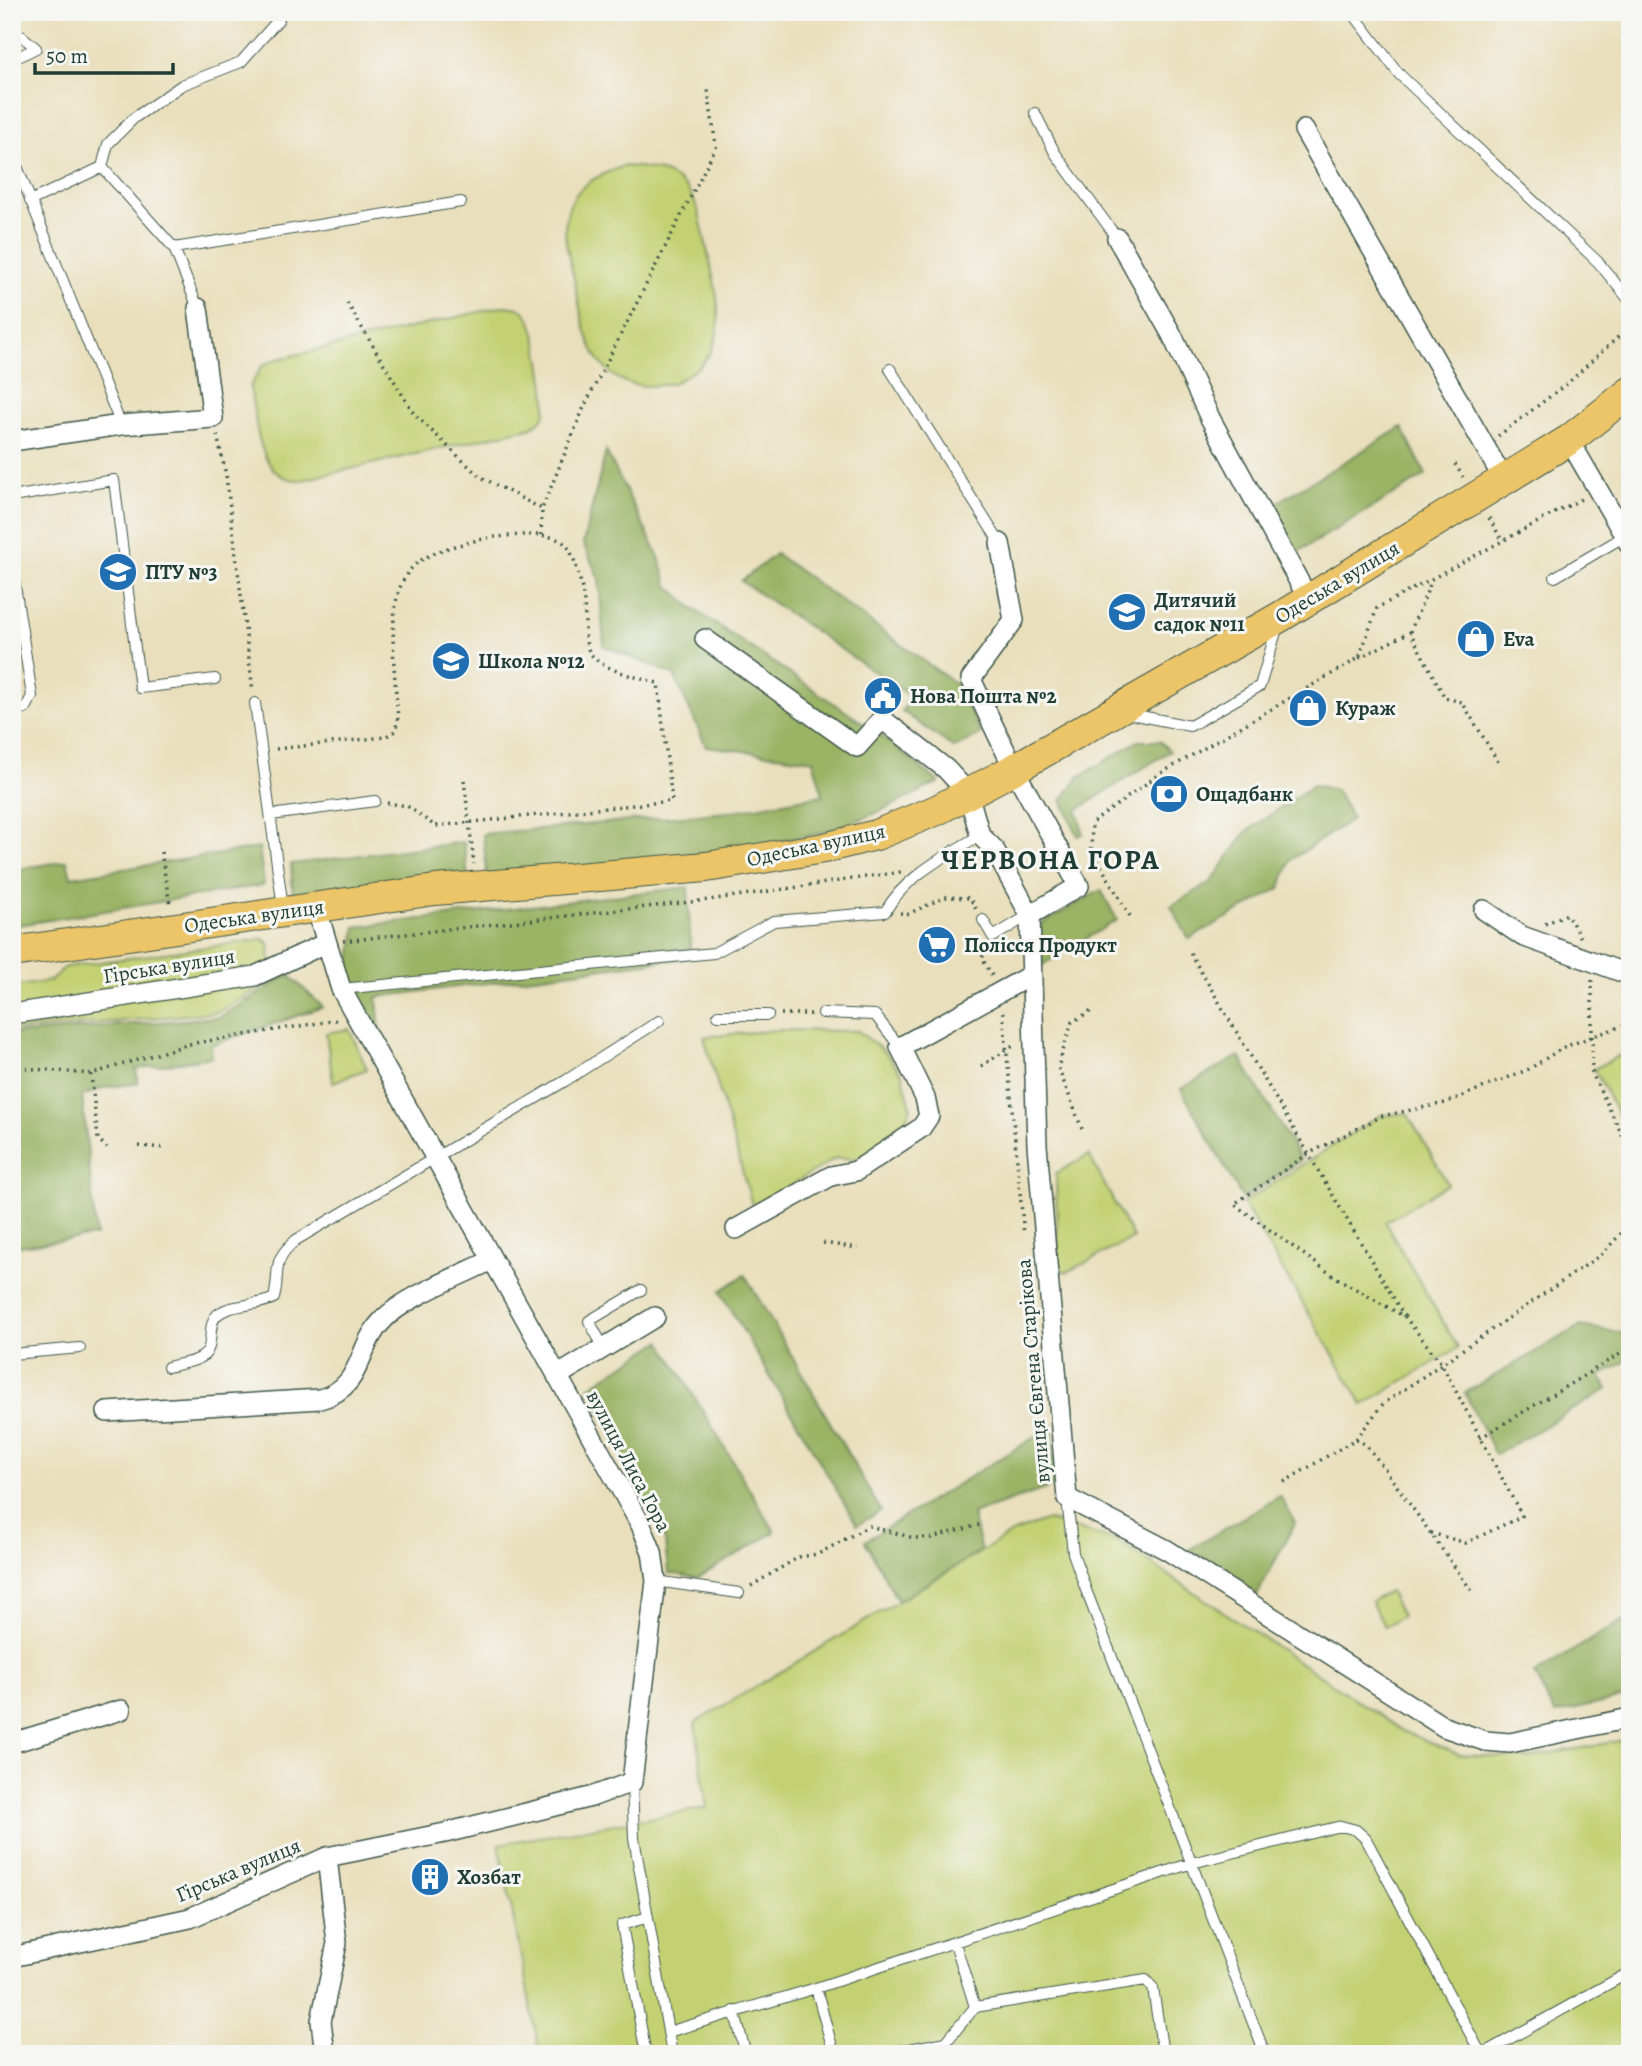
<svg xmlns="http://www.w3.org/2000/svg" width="1642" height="2066" font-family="Alegreya,serif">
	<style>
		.green { fill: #c3d173; stroke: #718754; stroke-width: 2 }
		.forest { fill: #9ab365; stroke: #5c784c; stroke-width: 2 }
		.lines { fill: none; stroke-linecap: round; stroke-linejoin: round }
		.service-casing { stroke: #3d5548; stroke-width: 12 }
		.minor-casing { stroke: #3d5548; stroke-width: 22 }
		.primary-casing { stroke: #3d5548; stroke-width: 32 }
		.path { stroke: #3d5548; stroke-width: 3.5; stroke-dasharray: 2 5; stroke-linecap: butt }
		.service { stroke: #fff; stroke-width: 10 }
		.minor { stroke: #fff; stroke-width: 19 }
		.primary { stroke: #ecc569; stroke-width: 30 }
		.labels { text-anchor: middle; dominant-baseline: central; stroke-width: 6; stroke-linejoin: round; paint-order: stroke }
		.poi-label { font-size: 21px; font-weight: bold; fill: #1f3d34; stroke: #f6f6f2; text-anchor: start }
		.street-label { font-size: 21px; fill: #1f3d34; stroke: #f6f6f2 }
		.district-label { font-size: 28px; font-weight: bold; letter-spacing: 2px; fill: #1f3d34; stroke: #f6f6f2 }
	</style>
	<rect width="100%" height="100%" fill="#f6f6f2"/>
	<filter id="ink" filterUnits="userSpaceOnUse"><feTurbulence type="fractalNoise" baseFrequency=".0143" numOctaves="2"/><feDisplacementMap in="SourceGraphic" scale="14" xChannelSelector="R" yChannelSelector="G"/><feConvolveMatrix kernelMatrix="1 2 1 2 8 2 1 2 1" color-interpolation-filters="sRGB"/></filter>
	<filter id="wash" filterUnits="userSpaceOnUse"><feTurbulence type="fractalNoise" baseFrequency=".00686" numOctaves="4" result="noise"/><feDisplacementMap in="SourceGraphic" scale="28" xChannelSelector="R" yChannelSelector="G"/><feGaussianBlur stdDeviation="1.57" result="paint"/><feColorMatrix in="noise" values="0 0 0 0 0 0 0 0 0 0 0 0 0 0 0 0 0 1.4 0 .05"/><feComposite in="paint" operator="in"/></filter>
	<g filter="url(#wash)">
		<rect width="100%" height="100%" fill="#e9dfbc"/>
		<!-- green -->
		<path class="green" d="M624 166C647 167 671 170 687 189 700 205 702 230 707 249 716 292 735 348 687 375 682 378 675 383 668 384 594 399 584 333 574 278 569 256 561 233 568 210 576 184 601 174 624 166Z
			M504 306C513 307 523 307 528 316 537 328 549 399 545 414 542 421 536 425 529 428L302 480C257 483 257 422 250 387L262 366 274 360Z
			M264 939 270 945 269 958 287 973 218 1012 12 1031V987L50 981 65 967Z
			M349 1029 367 1069 333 1082 326 1033Z
			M777 1030 858 1031 886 1053 902 1074 911 1107 903 1130 862 1159 836 1158 753 1208 704 1037Z
			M1630 1050V1137L1594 1069Z
			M1407 1113 1448 1184 1385 1222 1458 1348 1363 1405 1243 1203 1379 1116Z
			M1089 1155 1133 1238 1067 1272 1058 1269 1056 1173Z
			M1048 1520 1117 1541 1403 1731 1461 1755 1527 1758 1630 1739V2054H540L499 1844 707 1808 695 1723 1014 1532Z
			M1389 1591 1402 1616 1385 1627 1371 1602Z"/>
		<!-- forest -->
		<path class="forest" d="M1402 427 1426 475 1296 553 1270 507Z
			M606 451 659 557 668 586 695 610 875 731 939 782C898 803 856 825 811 835 704 859 595 866 487 876L483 834 728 812 823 795 813 760 706 746 674 675 604 646 599 579 583 543Z
			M776 554 957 685 981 734 954 748 902 711 911 697 741 581Z
			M1138 741H1160L1170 751 1077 810 1083 834 1078 836 1062 800 1079 777Z
			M1313 785 1336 790 1352 819 1291 860 1280 888 1189 939 1171 906 1211 882 1246 832Z
			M464 842 468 878 293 896 291 864Z
			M259 848 264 885 12 926V870L67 861 71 877Z
			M688 887 691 957 377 997 380 1033 347 983 356 927Z
			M1101 890 1117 920 1042 965 1037 926Z
			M289 975 323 1007 211 1045 212 1057 136 1069 138 1083 103 1088 82 1096 96 1236 12 1247V1034L220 1017Z
			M1239 1056 1301 1160 1243 1199 1181 1089Z
			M745 1275 881 1511 857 1525 720 1291Z
			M1580 1326 1630 1334V1359L1600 1376 1608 1389 1495 1455 1465 1393Z
			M661 1341 775 1532 698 1578 668 1573 665 1541 589 1387Z
			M1053 1426 1054 1486 972 1514 981 1551 898 1601 865 1541Z
			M1280 1496 1295 1523 1257 1595 1190 1549Z
			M1630 1616V1696L1555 1714 1534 1674Z"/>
	</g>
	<g filter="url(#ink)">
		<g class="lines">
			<!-- service casing -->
			<g class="service-casing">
				<path id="service" d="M276 12 279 19 241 62 182 85 134 118 108 144 102 167 174 248 461 202
					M1352 12 1399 74 1598 262 1630 301
					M12 28 36 48 12 60
					M1035 113 1055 153 1117 238
					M12 154 121 425
					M30 201 102 167
					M174 248 198 308
					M890 369 1000 543
					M12 497 114 480 140 688 215 679
					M12 566 32 696 26 708 12 711
					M1555 577 1625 536
					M255 703 283 908
					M1126 713 1190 726 1260 686 1278 625
					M271 815 375 801
					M983 920 993 937 1029 915
					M341 989 714 953 774 921 885 912C905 876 946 856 980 835
					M823 1013 875 1015 900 1047
					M718 1015H768
					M604 1348 589 1321 641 1290
					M12 1354 80 1348
					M168 1367C178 1364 191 1363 200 1358 217 1349 205 1327 217 1315 230 1303 258 1307 274 1298 281 1269 270 1262 296 1240L565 1081 659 1021
					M1067 1499 1073 1553 1086 1590 1265 2054
					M656 1581 739 1593
					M632 1782 634 1838 672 2054
					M955 1943 975 2007
					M816 1988 834 2054
					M734 2011 746 2054
					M668 2032 816 1988 1192 1863 1341 1826 1356 1830 1366 1839 1481 2054
					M646 2054 622 1925 648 1917
					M883 2054 946 2042 975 2007 1146 1980 1153 1988 1163 2054
					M1482 2054 1630 1972"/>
			</g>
			<!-- minor casing -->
			<g class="minor-casing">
				<path id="minor" d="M1304 130 1504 480
					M1117 238 1172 335 1210 418 1309 600
					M1569 440 1630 545
					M12 441 121 425 213 418 198 308
					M1000 543 1014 620 971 679 1014 769 1079 886 1030 915
					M705 639 857 747 882 719 946 769 968 793 980 835 994 849 1030 915 1037 1145 1067 1498 1167 1550 1444 1727 1485 1741 1510 1743 1630 1718
					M1484 910 1522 936 1630 975
					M12 1014 255 976 326 943
					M736 1229 831 1176 856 1171 921 1128 929 1116 925 1098 900 1047 1031 975
					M557 1376 655 1317
					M107 1412 320 1399C364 1387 356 1348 382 1321 404 1297 462 1275 492 1260
					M12 1743 121 1710
					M12 1957 190 1918 327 1857 445 1833 591 1797 632 1782 656 1581 652 1552 641 1525 341 989 316 907
					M325 2054 321 2021 337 1943 327 1857"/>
			</g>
			<!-- primary casing -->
			<g class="primary-casing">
				<path id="primary" d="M12 952 435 890 706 867 824 848 876 835 937 810 1014 769 1280 617 1569 440 1630 392"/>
			</g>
			<!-- path -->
			<path class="path" d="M347 303 414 414 479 476 542 509
				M217 435 226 475 253 691
				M1498 436 1569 382 1630 326
				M1455 464 1463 477
				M1489 518 1502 540
				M541 535 542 509 584 407 716 147 708 90
				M1410 632 1432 580
				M1359 658 1410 632 1445 698 1462 702 1500 765
				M276 749 385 737 395 731 398 720C396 682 385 610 405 577 416 558 439 550 459 545 471 542 483 538 495 537 516 536 545 530 564 543 570 548 574 559 576 566 602 645 551 657 658 683L672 801 435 826 407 806 387 803
				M464 780 474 864
				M161 852 170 905
				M900 913 908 914 945 897 970 898 976 909
				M1130 916 1091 849 1092 823 1158 775 1359 658 1377 608 1583 498
				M1545 924 1567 914 1581 938
				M343 941 709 900 901 872
				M986 949 982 958 992 976
				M1190 953 1404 1316
				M1592 980V1073L1630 1151
				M1003 1012 1024 1235
				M781 1014H812
				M981 1066 1015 1045
				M12 1067 91 1074 189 1044 337 1020
				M91 1074 98 1139 107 1148
				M1082 1129 1058 1067 1072 1022 1093 1010
				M139 1146 166 1148
				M823 1243 858 1248
				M1480 1438 1630 1348
				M1356 1439 1367 1446 1381 1464 1474 1594
				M1284 1482 1356 1439 1383 1404 1602 1254 1627 1227 1630 1215
				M1431 1533 1466 1543 1522 1516 1441 1363 1405 1317 1335 1277 1234 1204 1308 1154 1382 1116 1445 1103 1529 1069 1564 1047 1630 1023
				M751 1586 799 1557 818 1554 869 1526 914 1538H931L979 1525"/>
			<!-- service -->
			<use href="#service" class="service"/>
			<!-- minor -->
			<use href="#minor" class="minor"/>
			<!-- primary -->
			<use href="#primary" class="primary"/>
		</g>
	</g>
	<!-- icons -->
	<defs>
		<g id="university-disc" transform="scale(2.0125)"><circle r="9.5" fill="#1f6fb2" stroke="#f6f6f2"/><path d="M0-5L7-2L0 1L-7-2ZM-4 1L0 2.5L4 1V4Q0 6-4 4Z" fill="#fff"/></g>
		<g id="school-disc" transform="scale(2.0125)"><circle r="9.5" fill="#1f6fb2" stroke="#f6f6f2"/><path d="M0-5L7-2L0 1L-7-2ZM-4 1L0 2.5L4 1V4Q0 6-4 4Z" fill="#fff"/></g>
		<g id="shop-disc" transform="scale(2.0125)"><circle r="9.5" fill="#1f6fb2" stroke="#f6f6f2"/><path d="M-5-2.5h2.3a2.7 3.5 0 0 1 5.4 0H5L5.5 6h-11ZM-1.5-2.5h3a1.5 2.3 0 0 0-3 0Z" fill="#fff"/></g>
		<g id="civic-disc" transform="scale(2.0125)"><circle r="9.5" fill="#1f6fb2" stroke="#f6f6f2"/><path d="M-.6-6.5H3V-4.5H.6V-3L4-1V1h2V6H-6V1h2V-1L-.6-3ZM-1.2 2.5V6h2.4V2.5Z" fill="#fff"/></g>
		<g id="bank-disc" transform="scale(2.0125)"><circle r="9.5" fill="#1f6fb2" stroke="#f6f6f2"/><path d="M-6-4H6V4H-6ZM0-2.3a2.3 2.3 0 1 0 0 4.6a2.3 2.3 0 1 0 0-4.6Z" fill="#fff"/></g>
		<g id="supermarket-disc" transform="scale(2.0125)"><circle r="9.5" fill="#1f6fb2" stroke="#f6f6f2"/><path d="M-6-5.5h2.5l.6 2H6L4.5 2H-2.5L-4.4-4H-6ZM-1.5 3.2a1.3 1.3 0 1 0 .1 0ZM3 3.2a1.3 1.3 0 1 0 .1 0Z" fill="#fff"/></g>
		<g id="building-disc" transform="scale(2.0125)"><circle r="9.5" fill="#1f6fb2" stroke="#f6f6f2"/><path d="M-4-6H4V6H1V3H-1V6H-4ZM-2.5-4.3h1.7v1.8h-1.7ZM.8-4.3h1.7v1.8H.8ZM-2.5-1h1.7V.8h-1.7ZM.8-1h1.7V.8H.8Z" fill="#fff"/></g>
	</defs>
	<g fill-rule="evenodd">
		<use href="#university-disc" x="118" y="572"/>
		<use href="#school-disc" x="1127" y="612"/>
		<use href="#shop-disc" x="1476" y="639"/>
		<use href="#school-disc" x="451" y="661"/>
		<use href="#civic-disc" x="883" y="696"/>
		<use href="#shop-disc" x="1308" y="708"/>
		<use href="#bank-disc" x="1169" y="794"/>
		<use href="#supermarket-disc" x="937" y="945"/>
		<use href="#building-disc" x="430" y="1877"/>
	</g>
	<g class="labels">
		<!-- poi labels -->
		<g class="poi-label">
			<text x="145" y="572">ПТУ №3</text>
			<text x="1154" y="600">Дитячий<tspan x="1154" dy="24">садок №11</tspan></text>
			<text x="1503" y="639">Eva</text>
			<text x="478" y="661">Школа №12</text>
			<text x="910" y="696">Нова Пошта №2</text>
			<text x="1335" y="708">Кураж</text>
			<text x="1196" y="794">Ощадбанк</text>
			<text x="964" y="945">Полісся Продукт</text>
			<text x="457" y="1877">Хозбат</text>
		</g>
		<!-- street labels -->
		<g class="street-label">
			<text transform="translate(1337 582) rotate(-31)">Одеська вулиця</text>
			<text transform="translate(816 845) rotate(-12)">Одеська вулиця</text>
			<text transform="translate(254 916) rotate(-8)">Одеська вулиця</text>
			<text transform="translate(169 966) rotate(-9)">Гірська вулиця</text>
			<text transform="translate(1033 1371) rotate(-95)">вулиця Євгена Старікова</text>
			<text transform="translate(629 1461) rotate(62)">вулиця Лиса Гора</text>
			<text transform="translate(238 1870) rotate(-23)">Гірська вулиця</text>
		</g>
		<!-- district labels -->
		<g class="district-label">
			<text x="1051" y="860">ЧЕРВОНА ГОРА</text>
		</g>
	</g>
	<!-- margin -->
	<rect width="1642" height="2066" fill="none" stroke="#f6f6f2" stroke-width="42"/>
	<!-- scale -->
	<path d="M35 63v10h138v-10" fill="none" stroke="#1f3d34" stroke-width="3.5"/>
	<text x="46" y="63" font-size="21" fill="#1f3d34" stroke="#f6f6f2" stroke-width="5" paint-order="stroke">50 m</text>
</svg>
